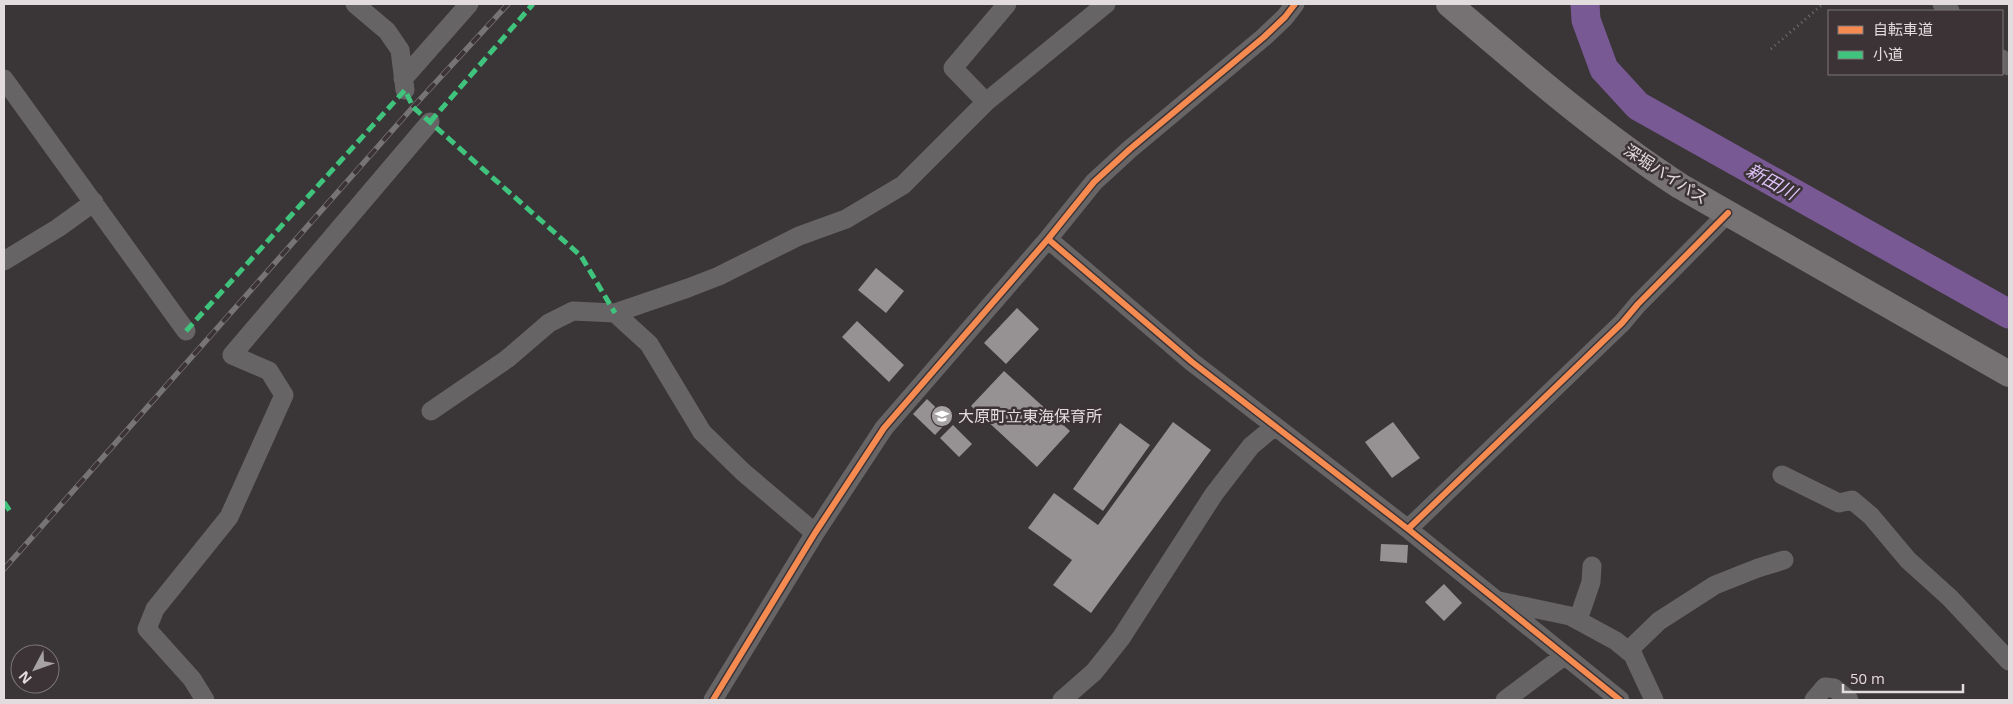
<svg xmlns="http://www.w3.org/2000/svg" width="2013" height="704" font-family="'Open Sans','Noto Sans JP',sans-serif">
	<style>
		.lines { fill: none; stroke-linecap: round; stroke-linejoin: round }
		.river { stroke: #795993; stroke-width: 29 }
		.building { fill: #969192 }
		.path { stroke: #727071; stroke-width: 3; stroke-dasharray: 1 4; stroke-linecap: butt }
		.minor { stroke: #666465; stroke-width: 19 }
		.highway { stroke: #767274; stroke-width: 26 }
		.rail-casing { stroke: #767474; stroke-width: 5.5 }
		.rail { stroke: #3c3336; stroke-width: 4; stroke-dasharray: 11; stroke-linecap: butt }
		.quiet { stroke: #40c37c; stroke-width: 5; stroke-dasharray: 10 5; stroke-linecap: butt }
		.cycleway-casing { stroke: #3c3336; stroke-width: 9 }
		.cycleway { stroke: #f68b52; stroke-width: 6 }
		.labels { text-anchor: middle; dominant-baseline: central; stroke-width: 5; stroke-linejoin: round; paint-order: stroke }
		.street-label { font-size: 16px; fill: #e2dcde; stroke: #3c3336 }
		.poi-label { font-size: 16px; fill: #e2dcde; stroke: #3c3336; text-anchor: start }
		.water-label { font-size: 18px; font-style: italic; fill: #dec2f8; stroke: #3c3336 }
	</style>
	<rect width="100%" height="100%" fill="#3a3537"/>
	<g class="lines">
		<!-- river -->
		<path class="river" d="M1585 4 1586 20 1604 69 1638 106 2009 314"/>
	</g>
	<!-- building -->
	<path class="building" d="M876 268 904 291 886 313 858 290Z
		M1017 308 1039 329 1006 364 984 343Z
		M857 321 904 365 889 382 842 337Z
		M1004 371 1070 431 1037 467 971 406Z
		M927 399 949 420 935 435 913 414Z
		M1173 422 1211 450 1091 613 1053 585 1072 560 1028 528 1054 493 1098 525Z
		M1393 422 1420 458 1392 478 1365 442Z
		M1120 423 1150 445 1103 511 1073 489Z
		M953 425 972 444 959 457 940 438Z
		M1381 544 1408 545 1407 563 1380 561Z
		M1444 584 1462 603 1444 621 1425 602Z"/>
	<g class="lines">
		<!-- path -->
		<path class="path" d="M1771 49 1823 4"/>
		<!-- minor -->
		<path class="minor" d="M355 4 387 31 400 50 405 90
			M1942 4 1950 11
			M2002 59 2009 66
			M4 79 186 331
			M403 79 469 4
			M986 102 953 68 1007 4
			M1048 239 1192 362 1408 529 1620 700
			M4 261 58 228 94 202
			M615 313 649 344 702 432 743 472 815 533
			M431 411 507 359 549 323 573 311 615 313 688 288 719 276 799 236 846 219 903 185 986 102 1106 4
			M1782 475 1839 503 1852 500 1871 516 1908 560 1950 598 2009 661
			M1408 529 1622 323 1638 304 1728 213
			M1499 601 1570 616 1616 641 1633 655 1654 700
			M1578 620 1591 582 1592 566
			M1628 651 1659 621 1715 585 1758 568 1784 560
			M205 700 192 679 147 629 155 609 229 517 284 395 269 371 232 355 430 122
			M713 700 815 533 884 428 1048 239 1094 182 1130 149 1264 37 1285 17 1295 4
			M1062 700 1094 672 1121 638 1214 494 1251 446 1275 426
			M1505 700 1564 656
			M1814 700 1825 687 1834 688 1849 700"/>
		<!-- highway -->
		<path class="highway" d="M1449 4C1524 68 1597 132 1680 186L2009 374"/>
		<!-- rail casing -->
		<g class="rail-casing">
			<path id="rail" d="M4 569 413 107 508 4"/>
		</g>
		<!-- rail -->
		<use href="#rail" class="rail"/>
		<!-- quiet -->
		<path class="quiet" d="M430 122 533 4
			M186 331 405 90 413 107 581 256 615 313
			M4 502 11 513"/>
		<!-- cycleway casing -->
		<g class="cycleway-casing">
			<path id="cycleway" d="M1048 239 1192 362 1408 529 1620 700
				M1408 529 1622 323 1638 304 1728 213
				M713 700 815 533 884 428 1048 239 1094 182 1130 149 1264 37 1285 17 1295 4"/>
		</g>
		<!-- cycleway -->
		<use href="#cycleway" class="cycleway"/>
	</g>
	<!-- icons -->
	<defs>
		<g id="school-disc" transform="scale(1.125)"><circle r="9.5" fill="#a7a2a4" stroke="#3c3336"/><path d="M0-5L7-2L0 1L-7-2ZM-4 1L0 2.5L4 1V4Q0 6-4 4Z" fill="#fff"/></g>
	</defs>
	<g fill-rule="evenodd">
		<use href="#school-disc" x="942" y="416"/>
	</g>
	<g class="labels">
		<!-- street labels -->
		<g class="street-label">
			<text transform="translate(1666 174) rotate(33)">深堀バイパス</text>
		</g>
		<!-- poi labels -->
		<g class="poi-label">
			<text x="958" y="416">大原町立東海保育所</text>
		</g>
		<!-- water labels -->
		<g class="water-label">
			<text transform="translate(1772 181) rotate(29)">新田川</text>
		</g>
	</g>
	<!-- border -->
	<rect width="2013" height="704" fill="none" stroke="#e2dcde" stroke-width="10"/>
	<!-- legend -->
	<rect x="1828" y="10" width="175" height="65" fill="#3c3336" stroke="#7e7779"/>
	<rect x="1838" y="26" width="25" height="8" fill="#f68b52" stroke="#7e7779"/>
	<text x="1873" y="35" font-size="15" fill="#e2dcde">自転車道</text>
	<rect x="1838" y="51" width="25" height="8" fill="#40c37c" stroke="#7e7779"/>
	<text x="1873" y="60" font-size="15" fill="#e2dcde">小道</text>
	<!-- north arrow -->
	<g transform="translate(35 669) rotate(229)"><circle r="24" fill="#3c3336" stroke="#7e7779"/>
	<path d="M0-4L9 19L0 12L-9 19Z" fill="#a7a2a4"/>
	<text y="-8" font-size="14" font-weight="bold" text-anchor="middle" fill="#e2dcde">N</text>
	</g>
	<!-- scale -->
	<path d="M1843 684v8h120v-8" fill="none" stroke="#e2dcde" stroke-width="2.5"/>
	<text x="1850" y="684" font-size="15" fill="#e2dcde" stroke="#3c3336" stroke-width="4" paint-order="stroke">50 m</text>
</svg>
